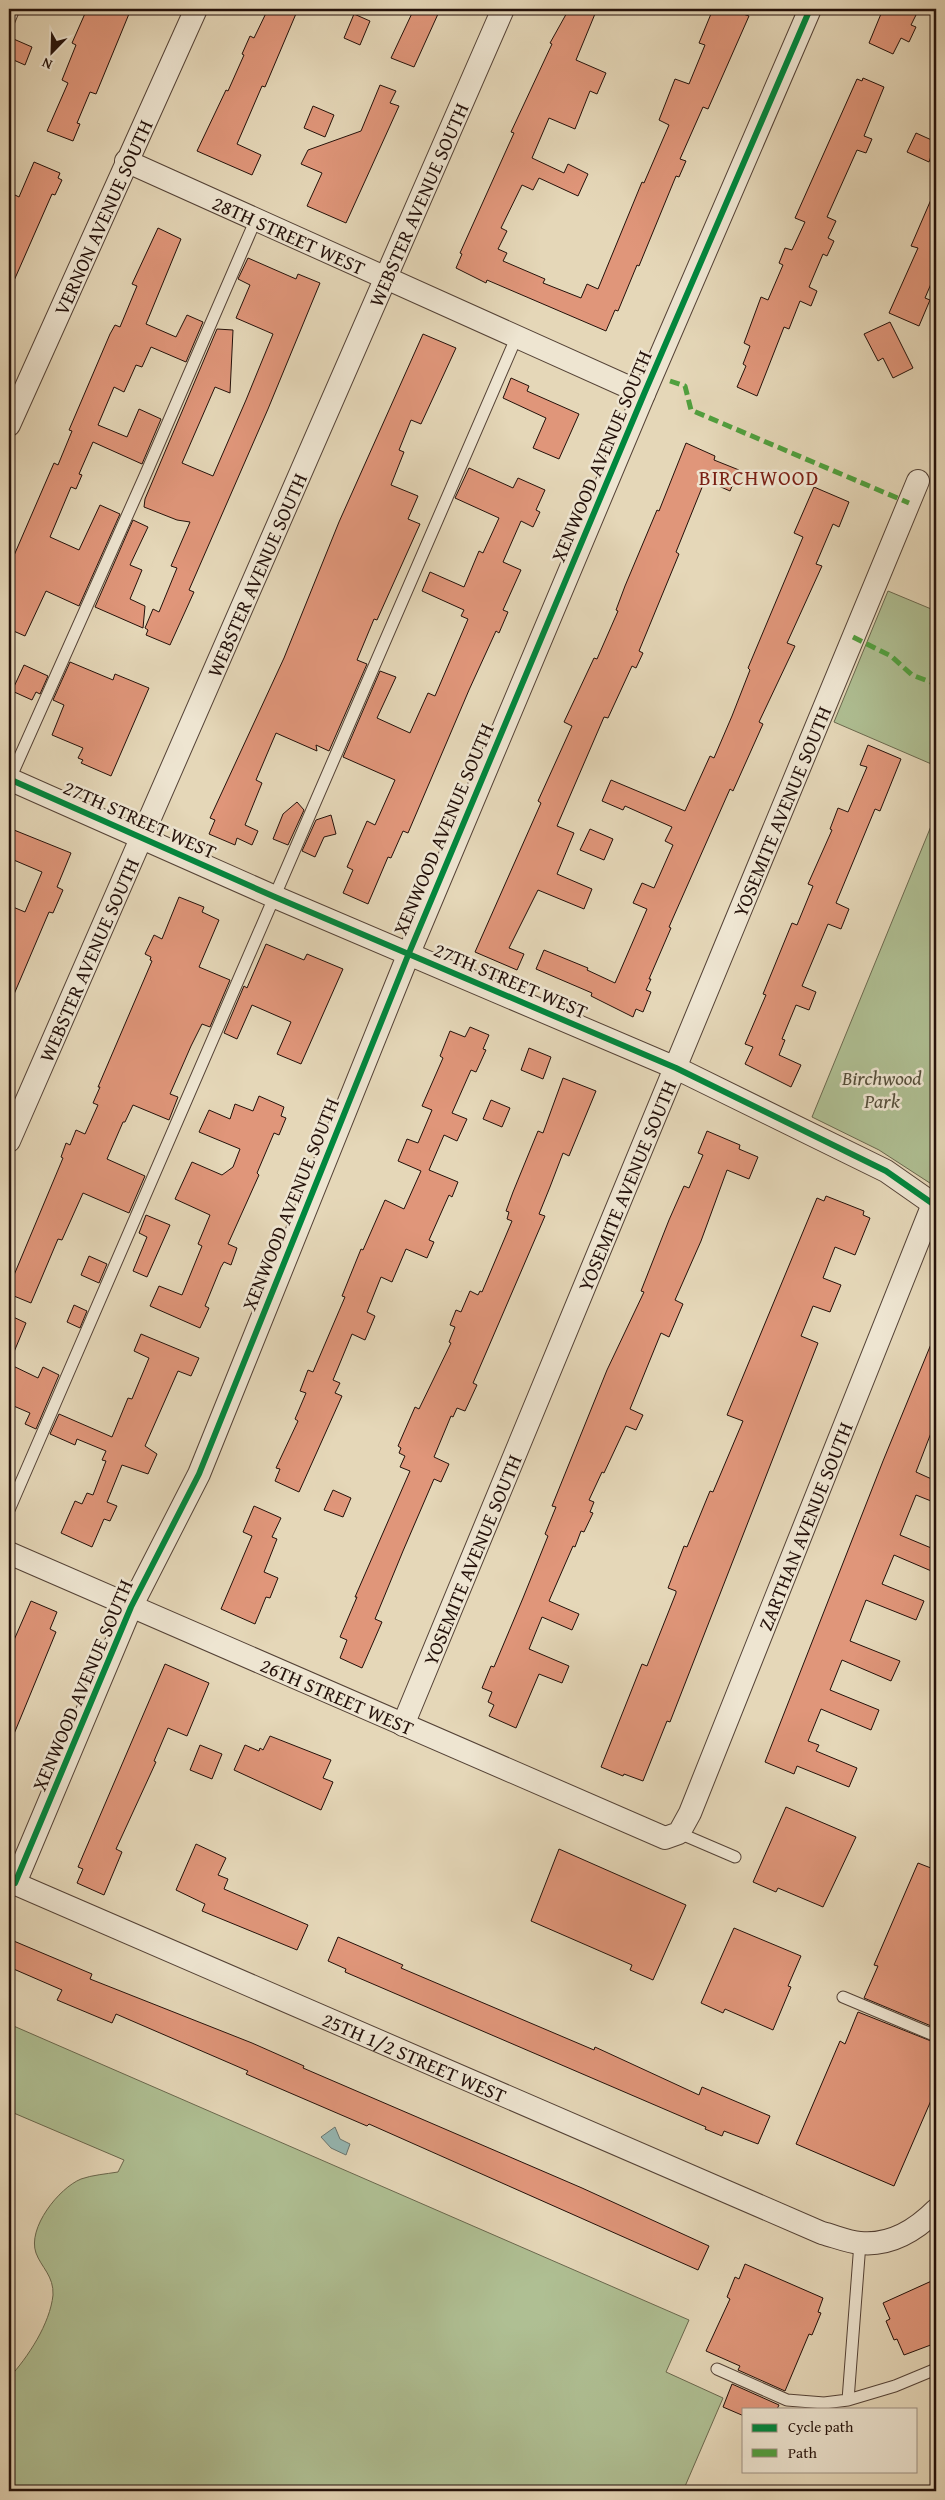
<svg xmlns="http://www.w3.org/2000/svg" width="945" height="2500" font-family="'Gentium Book Plus',serif">
	<style>
		.green { fill: #afbf93; stroke: #6a684e }
		.water { fill: #96b8b4; stroke: #687570 }
		.building { fill: #e0967a; stroke: #24110a }
		.lines { fill: none; stroke-linecap: round; stroke-linejoin: round }
		.service-casing { stroke: #544236; stroke-width: 13 }
		.minor-casing { stroke: #544236; stroke-width: 24 }
		.path { stroke: #24110a; stroke-width: 3; stroke-dasharray: 4 2.5; stroke-linecap: butt }
		.service { stroke: #eee5d1; stroke-width: 11 }
		.minor { stroke: #eee5d1; stroke-width: 22 }
		.quiet { stroke: #50a03e; stroke-width: 5; stroke-dasharray: 10 5; stroke-linecap: butt }
		.cycleway-casing { stroke: #eee5d1; stroke-width: 9 }
		.cycleway { stroke: #00873e; stroke-width: 6 }
		.labels { text-anchor: middle; dominant-baseline: central; stroke-width: 5; stroke-linejoin: round; paint-order: stroke }
		.street-label { font-size: 20px; fill: #24110a; stroke: #eee5d1 }
		.park-label { font-size: 20px; font-style: italic; fill: #554e3a; stroke: #eee5d1 }
		.neighbourhood-label { font-size: 21px; letter-spacing: 1px; fill: #7a1f14; stroke: #eee5d1 }
	</style>
	<rect width="100%" height="100%" fill="#e5d7b8"/>
	<filter id="stains"><feTurbulence type="fractalNoise" baseFrequency=".004" numOctaves="4"/><feColorMatrix values="0 0 0 0 .2 0 0 0 0 .09 0 0 0 0 .02 0 0 0 .5 -.17"/></filter>
	<radialGradient id="worn" r=".72"><stop offset=".6" stop-color="#630" stop-opacity="0"/><stop offset="1" stop-color="#630" stop-opacity=".3"/></radialGradient>
	<!-- green -->
	<path class="green" d="M888 591 936 611V766L834 722Z
		M936 814V1187L879 1150 812 1117Z
		M9 2024 689 2320 666 2372 723 2398 683 2491H9V2378C28 2357 50 2324 53 2295 54 2276 41 2267 36 2253 27 2228 59 2188 81 2179 92 2175 106 2174 118 2172L124 2160 9 2111Z"/>
	<!-- water -->
	<path class="water" d="M335 2127 340 2139 350 2144 346 2155 331 2148 321 2137Z"/>
	<!-- building -->
	<path class="building" d="M87 9H131L96 94 90 92 77 123 80 124 73 141 47 131 68 83 62 80 76 45 72 43Z
		M268 9H298L265 87 262 86 237 144 261 155 252 175 197 151 226 90 228 91 244 55 242 54 250 36 254 38Z
		M414 9H426L438 14 414 67 391 58Z
		M569 9H597L576 60 606 73 597 94 590 91 575 129 549 118 532 158 564 173 568 164 588 174 578 196 539 178 533 190 522 185 501 228 507 231 498 249 507 253 503 261 545 279 543 283 581 298 587 284 598 289 642 182 644 183 669 125 659 120 675 79 689 84 705 45 699 43 713 9H746L743 14 749 16 708 109 703 107 680 159 686 161 679 177 676 176 639 266 637 265 618 311 615 310 606 331 487 280 486 283 456 268 462 254 460 253 514 133 511 132 552 44 550 43Z
		M883 9H919L911 25 916 27 909 42 901 38 893 54 869 43Z
		M354 14 370 21 360 45 344 38Z
		M9 37 32 47 25 65 9 58Z
		M863 78 884 87 864 136 872 139 866 153 857 150 827 217 836 221 828 238 834 241 827 256 823 254 809 287 817 291 811 306 800 301 789 329 784 327 757 396 737 387 746 366 743 364 750 346 744 343 761 297 768 300 783 265 779 263 785 248 792 250 805 222 795 218 857 79 862 81Z
		M380 85 396 91 390 103 399 106 346 223 307 206 322 173 301 164 308 150 361 131Z
		M313 106 334 115 325 137 304 128Z
		M916 133 936 142 929 162 907 152Z
		M34 162 60 173 58 178 62 180 55 195 52 194 9 292V210L15 195 19 197Z
		M936 188V272L925 298 930 300 919 326 889 313 918 248 911 246Z
		M158 228 181 239 146 324 176 337 187 315 203 322 186 362 151 347 142 367 136 365 124 392 114 387 98 425 127 437 139 409 161 419 142 464 93 442 79 474 82 475 76 489 71 487 50 537 79 550 100 505 120 514 79 606 46 591 25 636 9 629V567L54 463 58 465 72 431 69 430 110 334 115 325 120 327 137 286 132 284Z
		M248 258 296 279 298 274 320 283 268 409 189 590 194 592 170 645 146 635 148 630 145 628 153 609 159 612 177 568 171 566 190 522 177 520 144 507 145 499 217 329 233 330 230 393 215 387 182 463 213 476 246 400 273 334 236 318 250 285 238 279Z
		M890 322 913 368 893 378 883 358 878 361 864 334Z
		M423 334 456 348 421 424 411 420 399 450 404 452 391 485 418 496 408 519 420 524 377 620 374 619 357 660 367 664 329 751 316 745 317 751 276 733 256 780 262 783 245 825 258 831 252 845 237 838 235 845 209 834 215 820 210 818 284 658 339 522Z
		M511 378 529 386 527 391 579 414 559 459 533 448 546 418 503 398Z
		M686 443 715 456 714 460 739 470 730 491 705 480 676 552 679 554 639 651 643 653 636 668 632 666 608 718 604 717 557 826 574 833 557 874 592 889 584 909 538 890 509 948 524 954 517 970 475 952 541 803 538 801 572 726 564 722 594 658 597 659 618 611 616 610 625 586 657 510 659 511Z
		M469 468 513 488 518 478 545 490 536 510 540 512 533 527 521 521 503 562 521 570 503 610 508 612 499 633 496 631 469 690 408 833 403 831 391 858 388 857 368 904 343 893 353 870 347 867 367 821 375 825 395 780 343 757 380 671 396 677 377 718 410 733 428 693 435 696 468 619 461 616 464 610 422 591 430 572 464 587 479 551 483 553 499 518 455 498Z
		M814 487 849 502 839 527 833 524 816 564 822 566 787 643 795 646 759 722 763 724 733 791 730 789 669 927 671 928 649 979H651L646 990 651 992 643 1012 636 1009 633 1017 591 996 592 993 536 969 544 950 588 968 587 970 615 983 647 909 633 903 642 883 654 888 673 845 665 841 672 827 625 806 623 810 602 801 611 780 685 811 710 756 714 758 732 716 750 670 748 668 803 537 794 533Z
		M133 520 148 527 130 565 142 570 130 599 145 606 143 628 95 607Z
		M70 662 113 680 115 674 149 688 111 776 81 763 83 760 78 758 83 748 52 735 64 705 53 700Z
		M24 665 48 676 40 694 36 692 32 700 12 691Z
		M868 745 901 759 880 811 875 809 836 903 849 909 841 929 828 924 802 986 816 992 809 1010 796 1005 782 1039 785 1040 779 1055 801 1065 791 1087 745 1064 753 1047 745 1044 766 995 763 994 792 923 797 925 813 886 808 884 832 830 830 829 838 808 848 812 867 767 860 765Z
		M297 802 304 810 288 845 273 839 283 814Z
		M331 815 336 834 324 837 315 857 302 851 316 820Z
		M9 828 71 853 57 887 63 890 53 913 49 912 9 1006V918L13 907 25 912 42 872 9 858Z
		M590 829 613 839 604 860 580 850Z
		M179 897 204 907 202 912 219 920 199 967 230 980 210 1027 202 1024 191 1046 170 1094 178 1097 169 1120 133 1105 125 1122H123L107 1159 145 1176 129 1213 83 1193 62 1240 58 1239 31 1303 9 1294V1287L63 1158 61 1157 66 1143 70 1145 76 1130 85 1134 98 1105 93 1103 100 1087H98L152 961 150 960 151 957 145 954 154 935 162 939Z
		M266 944 304 960 307 954 343 969 301 1064 277 1054 291 1022 252 1005 237 1039 224 1033 244 986 247 988Z
		M470 1027 489 1035 483 1049 486 1050 476 1072 471 1070 452 1113 467 1119 457 1141 444 1135 429 1170 458 1182 452 1197 449 1195 429 1240 434 1242 427 1258 406 1249 392 1282 381 1277 367 1312 375 1316 365 1340 352 1334 333 1380 340 1383 335 1393 342 1396 299 1492 275 1481 280 1469 276 1468 298 1421 295 1419 306 1393 300 1391 308 1370 313 1372 345 1297 342 1296 361 1249 363 1250 385 1200 404 1209 421 1171 398 1161 407 1139 418 1143 432 1110 422 1106 443 1058 440 1056 450 1031 465 1037Z
		M529 1048 551 1057 543 1079 521 1070Z
		M563 1078 596 1091 569 1156 563 1153 550 1187 539 1214 545 1216 473 1383 477 1385 465 1411 457 1408 453 1417 451 1416 434 1457 449 1464 441 1482 434 1479 403 1551 375 1619 382 1622 362 1668 340 1658 347 1640 340 1637 357 1597H355L410 1471 400 1467 405 1456 399 1453 401 1448 398 1446 415 1407 419 1409 451 1343 449 1342 455 1327 450 1325 456 1310 461 1312 470 1291 478 1295 480 1291 482 1292 512 1221 507 1219 509 1212 506 1211 513 1192 538 1131 543 1133Z
		M259 1096 284 1107 281 1116 286 1118 279 1135 274 1133 257 1173 259 1175 228 1244 237 1248 231 1265 224 1262 221 1267 205 1306 209 1308 200 1328 150 1306 159 1286 182 1295 202 1246 198 1244 210 1215 175 1199 192 1162 222 1175 233 1167 240 1149 199 1132 209 1110 230 1119 235 1104 253 1111Z
		M491 1100 510 1108 502 1127 483 1119Z
		M707 1131 740 1145 739 1149 758 1157 749 1179 727 1170 701 1241 675 1300 683 1304 669 1337 661 1333 630 1409 643 1415 636 1430 626 1426 604 1473 602 1472 589 1500 594 1502 590 1512 593 1513 584 1532 581 1531 575 1547 573 1546 549 1601 579 1614 572 1630 542 1617 529 1649 569 1666 562 1683 539 1674 516 1728 489 1716 494 1705 488 1702 492 1692 482 1688 491 1666 494 1667 523 1598 548 1536 545 1534 556 1507 552 1506 607 1370 644 1292 641 1291 669 1220 684 1186 689 1188 703 1155 698 1153Z
		M826 1196 864 1211 863 1215 870 1218 855 1255 835 1247 823 1278 841 1285 830 1312 813 1306 801 1336 818 1343 670 1722 667 1721 643 1781 624 1774 623 1776 601 1767 642 1664 647 1666 676 1593V1591L668 1588 684 1546 687 1547 710 1491 713 1492 743 1421 727 1415 817 1198 824 1201Z
		M146 1215 170 1225 147 1277 133 1271 147 1237 139 1233Z
		M89 1256 107 1264 99 1283 81 1275Z
		M74 1305 87 1311 80 1328 67 1322Z
		M9 1315 26 1323 9 1364Z
		M936 1332V1420L916 1472 936 1481V1503L916 1495 900 1535 936 1550V1573L894 1555 882 1584 924 1601 916 1620 866 1600 850 1641 900 1661 891 1681 842 1660 830 1690 879 1710 871 1730 821 1709 808 1741 819 1745 816 1751 857 1768 849 1787 797 1766 794 1774 765 1762 883 1461Z
		M141 1334 199 1358 191 1376 178 1371 145 1446 157 1454 148 1474 122 1465 107 1502 117 1506 110 1521 104 1519 92 1547 61 1533 75 1501 82 1504 87 1493 93 1495 106 1461 102 1460 106 1451 77 1439 75 1445 50 1434 59 1414 112 1437 128 1398 132 1399 149 1358 134 1351Z
		M9 1364 38 1378 43 1367 59 1375 36 1429 25 1424 30 1413 9 1404Z
		M333 1490 351 1498 343 1517 324 1510Z
		M254 1506 281 1518 272 1537 277 1539 264 1572 278 1578 270 1598 266 1597 255 1624 221 1609 252 1536 243 1532Z
		M31 1601 57 1612 50 1629 56 1632 9 1746V1637L14 1640Z
		M165 1664 209 1683 187 1736 168 1728 154 1761 156 1762 116 1849 122 1852 104 1895 77 1883 83 1869 78 1867Z
		M270 1736 331 1760 323 1778 333 1782 321 1810 234 1770 245 1745 259 1751 260 1748 263 1750Z
		M200 1745 222 1754 212 1779 190 1770Z
		M786 1807 856 1837 823 1907 778 1888 776 1892 753 1882Z
		M196 1844 226 1858 218 1875 228 1879 224 1889 308 1925 297 1950 202 1911 205 1904 176 1890Z
		M559 1849 686 1905 653 1980 630 1970 632 1965 531 1921Z
		M918 1863 936 1870V2028L864 1998 878 1966 874 1965Z
		M734 1928 801 1956 788 1986 791 1987 773 2030 725 2009 723 2013 701 2003Z
		M338 1937 403 1965 401 1968 594 2050 595 2047 699 2095 702 2087 770 2116 758 2144 724 2131 722 2136 705 2129 706 2127 345 1972 346 1969 328 1961Z
		M9 1939 92 1974 90 1979 252 2043 304 2066 303 2068 582 2188 709 2246 698 2270 369 2124 367 2126 246 2074 248 2071 116 2014 112 2023 57 2000 62 1990 9 1967Z
		M858 2012 936 2043V2089L894 2186 796 2144 840 2041 845 2044Z
		M745 2264 823 2298 818 2312 821 2313 812 2335 809 2334 785 2391 738 2370 740 2366 706 2351 730 2299 727 2297 735 2277 739 2279Z
		M936 2279V2343L904 2355 897 2339 894 2340 886 2321 890 2319 883 2303Z
		M732 2384 779 2405 777 2409H744V2416L723 2407Z"/>
	<g class="lines">
		<!-- service casing -->
		<g class="service-casing">
			<path id="service" d="M9 21 14 9
				M9 781 144 478 256 219
				M9 1510 517 336
				M679 1833 735 1857
				M843 1997 936 2036
				M860 2243 848 2400 895 2386 936 2369
				M717 2369 787 2400 824 2403 848 2400"/>
		</g>
		<!-- minor casing -->
		<g class="minor-casing">
			<g id="minor">
				<path id="s1" d="M126 161 644 394"/>
				<path id="s2" d="M9 425 196 9"/>
				<path d="M9 779 275 897 676 1068 886 1171 936 1206"/>
				<path id="s3" d="M9 1141 503 9"/>
				<path id="s4" d="M9 1553 665 1838 679 1833 690 1813 933 1204"/>
				<path id="s5" d="M403 1725 918 481"/>
				<path id="s6" d="M9 1881 822 2233C834 2236 848 2242 860 2243 890 2246 916 2230 936 2210"/>
				<path d="M15 1883 131 1607 199 1474 409 953 644 394 810 9"/>
			</g>
		</g>
		<!-- path -->
		<path class="path" d="M934 2491 936 2490"/>
		<!-- service -->
		<use href="#service" class="service"/>
		<!-- minor -->
		<use href="#minor" class="minor"/>
		<!-- quiet -->
		<path class="quiet" d="M670 381 685 386 691 410 909 503
			M853 637 891 656 912 675 936 684"/>
		<!-- cycleway casing -->
		<g class="cycleway-casing">
			<path id="cycleway" d="M9 779 275 897 676 1068 886 1171 936 1206
				M15 1883 131 1607 199 1474 409 953 644 394 810 9"/>
		</g>
		<!-- cycleway -->
		<use href="#cycleway" class="cycleway"/>
	</g>
	<g class="labels">
		<!-- street labels -->
		<g class="street-label">
			<text stroke="none"><textPath href="#s3" startOffset="1022">WEBSTER AVENUE SOUTH</textPath></text>
			<text stroke="none"><textPath href="#s2" startOffset="228">VERNON AVENUE SOUTH</textPath></text>
			<text stroke="none"><textPath href="#s1" startOffset="179">28TH STREET WEST</textPath></text>
			<text transform="translate(601 456) rotate(-67)">XENWOOD AVENUE SOUTH</text>
			<text stroke="none"><textPath href="#s3" startOffset="618">WEBSTER AVENUE SOUTH</textPath></text>
			<text stroke="none"><textPath href="#s5" startOffset="989">YOSEMITE AVENUE SOUTH</textPath></text>
			<text transform="translate(140 819) rotate(24)">27TH STREET WEST</text>
			<text transform="translate(443 829) rotate(-67)">XENWOOD AVENUE SOUTH</text>
			<text stroke="none"><textPath href="#s3" startOffset="198">WEBSTER AVENUE SOUTH</textPath></text>
			<text transform="translate(511 980) rotate(23)">27TH STREET WEST</text>
			<text stroke="none"><textPath href="#s5" startOffset="584">YOSEMITE AVENUE SOUTH</textPath></text>
			<text transform="translate(290 1204) rotate(-68)">XENWOOD AVENUE SOUTH</text>
			<text stroke="none"><textPath href="#s4" startOffset="1062">ZARTHAN AVENUE SOUTH</textPath></text>
			<text stroke="none"><textPath href="#s5" startOffset="179">YOSEMITE AVENUE SOUTH</textPath></text>
			<text transform="translate(82 1685) rotate(-67)">XENWOOD AVENUE SOUTH</text>
			<text stroke="none"><textPath href="#s4" startOffset="358">26TH STREET WEST</textPath></text>
			<text stroke="none"><textPath href="#s6" startOffset="442">25TH 1/2 STREET WEST</textPath></text>
		</g>
		<!-- park labels -->
		<g class="park-label">
			<text x="882" y="1077">Birchwood<tspan x="882" dy="23">Park</tspan></text>
		</g>
		<!-- neighbourhood labels -->
		<g class="neighbourhood-label">
			<text x="759" y="477">BIRCHWOOD</text>
		</g>
	</g>
	<!-- margin -->
	<rect width="945" height="2500" fill="none" stroke="#e5d7b8" stroke-width="30"/>
	<rect x="10" y="10" width="925" height="2480" fill="none" stroke="#24110a" stroke-width="2.5"/>
	<rect x="15" y="15" width="915" height="2470" fill="none" stroke="#24110a"/>
	<!-- legend -->
	<rect x="742" y="2408" width="175" height="65" fill="#eee5d1" stroke="#9d9081"/>
	<rect x="752" y="2424" width="25" height="8" fill="#00873e" stroke="#9d9081"/>
	<text x="788" y="2432" font-size="15" fill="#24110a">Cycle path</text>
	<rect x="752" y="2449" width="25" height="8" fill="#50a03e" stroke="#9d9081"/>
	<text x="788" y="2458" font-size="15" fill="#24110a">Path</text>
	<!-- north arrow -->
	<g transform="translate(52 52) rotate(203)" stroke="#eee5d1" stroke-width="4" paint-order="stroke">
	<path d="M0-4L9 19L0 12L-9 19Z" fill="#24110a"/>
	<text y="-8" font-size="14" font-weight="bold" text-anchor="middle" fill="#24110a">N</text>
	</g>
	<rect width="100%" height="100%" filter="url(#stains)"/>
	<rect width="100%" height="100%" fill="url(#worn)"/>
</svg>
